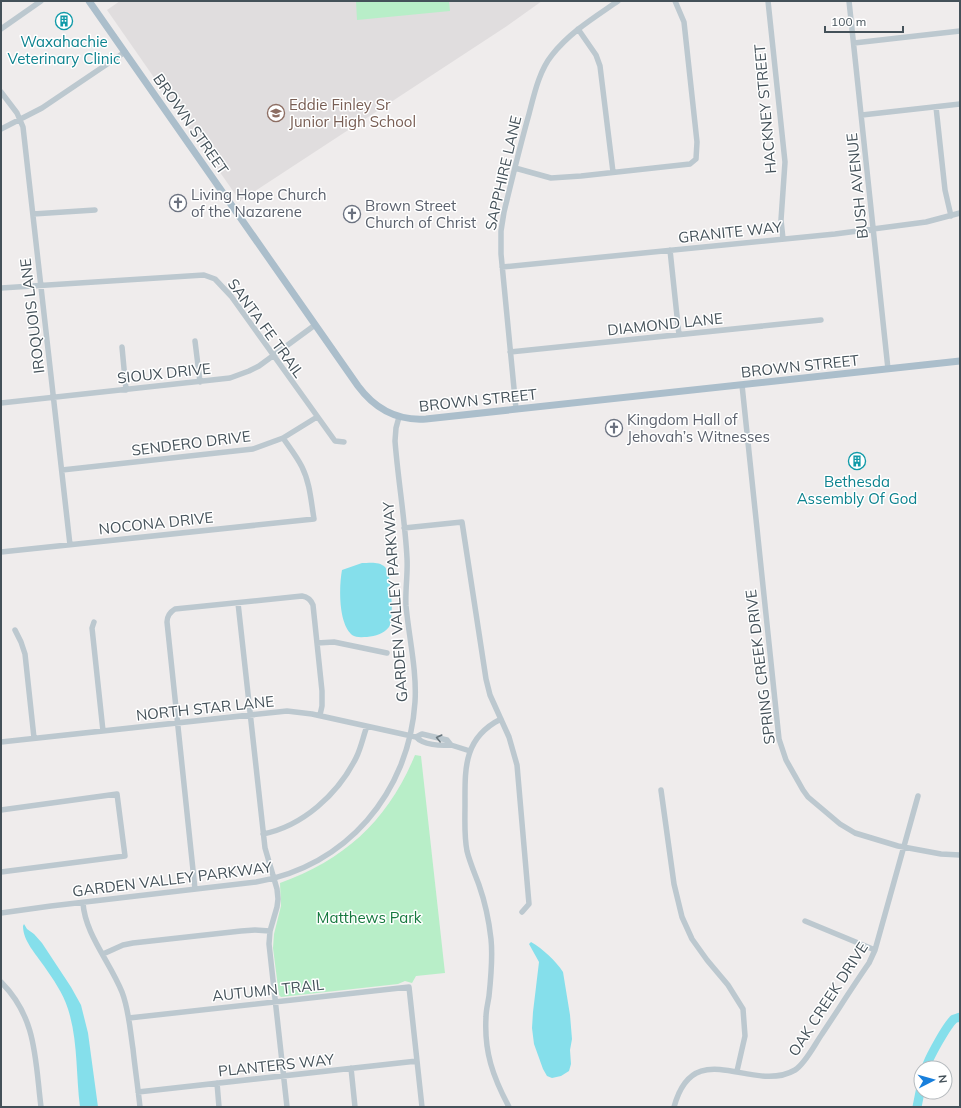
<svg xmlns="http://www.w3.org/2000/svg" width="961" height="1108" font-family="Mulish,sans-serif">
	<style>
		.education { fill: #e0ddde }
		.green { fill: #b8eec8 }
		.water { fill: #85dfeb }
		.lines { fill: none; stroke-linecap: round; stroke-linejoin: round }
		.river { stroke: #85dfeb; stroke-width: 9 }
		.minor { stroke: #bcc8cf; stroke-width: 5.5 }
		.major { stroke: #abbecb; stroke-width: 7 }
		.oneway { stroke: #68757c }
		.labels { text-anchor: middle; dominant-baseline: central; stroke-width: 3; stroke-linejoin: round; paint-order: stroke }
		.culture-label { font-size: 15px; fill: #0d838f; stroke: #fff }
		.education-label { font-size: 15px; fill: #785e54; stroke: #fff; text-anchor: start }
		.street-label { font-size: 15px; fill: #445159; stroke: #fff }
		.worship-label { font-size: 15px; fill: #5b616d; stroke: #fff; text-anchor: start }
		.park-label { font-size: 15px; fill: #16793f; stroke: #fff }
	</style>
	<rect width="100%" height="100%" fill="#efecec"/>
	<!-- education -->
	<path class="education" d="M120 1H542L507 26 240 201 107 10Z"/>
	<!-- green -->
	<path class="green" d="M356 1H449L450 11 357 20Z
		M415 755 421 756 445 973 416 976 412 983 405 981 398 984 281 997 279 995 273 948 274 934 281 906 280 883C346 859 388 820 415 755Z"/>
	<!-- water -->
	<path class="water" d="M362 563C369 563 379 561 385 567 392 574 394 619 389 627 383 634 376 636 367 637 363 637 356 638 352 635 338 623 339 586 342 570Z
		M24 924 27 929 34 934 42 943 71 987 81 1005 88 1033 98 1107H80C76 1075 78 1040 68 1009 63 993 53 979 44 966 36 954 23 941 23 926Z
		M531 942C543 949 556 961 563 972L570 1015 572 1039 570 1050 571 1064 569 1071 561 1076 552 1078 547 1076 543 1069 534 1044 532 1028 533 1012 539 962 529 944Z"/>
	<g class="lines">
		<!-- river -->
		<path class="river" d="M926 1068C928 1059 947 1025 954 1019 956 1018 958 1018 960 1017
			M917 1107 921 1087"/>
		<!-- minor -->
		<path class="minor" d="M768 1 785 162 781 220 783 239
			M849 1 888 369
			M1 29 41 1
			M578 29 596 55 600 66 613 172
			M854 43 960 31
			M1 92 17 113 23 127 70 545
			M936 107 945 190 951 216
			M862 115 960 104
			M1 129 42 108 125 52
			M515 168 551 178 581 176 690 164 696 159 697 142 684 22 675 1
			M33 214 95 210
			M670 250 679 335
			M502 267 835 234 926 222 960 213
			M1 288 204 275 215 279 231 296 335 441 344 442
			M195 341 200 382
			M122 347 126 390
			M510 352 821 320
			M742 385 779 739 786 760 803 790 808 797 840 824 855 833 898 846 941 854 960 855
			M1 403 230 378 249 371 259 366 315 325
			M516 409 501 254V231L504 212C512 179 520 146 529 114 534 95 539 71 552 55 570 32 595 17 618 1
			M62 470 253 449 283 438 317 417
			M404 528 462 522 486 679 490 695 509 737 517 765 529 904 522 912
			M1 552 314 519C311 501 310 483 302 467 297 457 290 448 283 438
			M238 603 265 848 277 889 278 899 277 907 270 931 269 944 287 1107
			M94 622 92 628 103 731
			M15 630 21 642 25 654 34 738
			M317 643 334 642 387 653
			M501 719C463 738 465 769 465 805 465 820 464 836 467 851 470 863 475 874 479 885 485 902 489 921 491 939 493 958 491 977 489 996 488 1003 486 1010 486 1017 484 1052 493 1077 509 1107
			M1 742 287 711 312 714 416 737C423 745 441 746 451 745L447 740 422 734 416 737
			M451 745 470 751
			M661 790 674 884 682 917 692 939 707 960 728 985 743 1009 745 1036 737 1071
			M1 810 117 794 125 856 1 872
			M263 834C303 826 338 794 356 758 361 748 363 737 367 726
			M195 889 167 622C167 616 170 612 175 609L302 596C308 597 311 600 313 605L322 691V706L320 715
			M83 903C85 934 110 962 122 992 129 1010 130 1030 133 1049 135 1068 138 1088 140 1107
			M1 913 51 906 256 882C346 867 409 793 415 702 417 671 409 638 406 606 405 590 408 574 407 558 405 519 398 480 395 441L396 428 399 417
			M805 921 875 950
			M103 954 123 945 133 943 241 931 255 930 270 931
			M1 982C37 1018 35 1059 41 1107
			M129 1018 409 987 422 1107
			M351 1068 355 1107
			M217 1083 219 1107
			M138 1092 417 1061
			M674 1107C694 1033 752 1095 795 1070 805 1064 815 1044 822 1034 838 1010 853 986 869 963L875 950 918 796"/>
		<!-- major -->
		<path class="major" d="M89 1 358 386C375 409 397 421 426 419L960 361"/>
	</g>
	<!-- one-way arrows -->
	<defs><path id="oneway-chevron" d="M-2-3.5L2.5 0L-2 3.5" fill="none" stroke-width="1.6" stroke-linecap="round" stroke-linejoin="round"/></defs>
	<use class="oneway" href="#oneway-chevron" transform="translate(439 738) rotate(-166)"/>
	<!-- icons -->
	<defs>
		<g id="building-ring" transform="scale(0.9)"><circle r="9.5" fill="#fff" stroke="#0f9aa8" stroke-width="1.5"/><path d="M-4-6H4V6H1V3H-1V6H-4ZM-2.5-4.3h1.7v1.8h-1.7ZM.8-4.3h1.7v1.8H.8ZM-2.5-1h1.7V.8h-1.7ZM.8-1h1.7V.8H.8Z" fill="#0f9aa8"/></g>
		<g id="school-ring" transform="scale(0.9)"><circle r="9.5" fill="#fff" stroke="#8d6e63" stroke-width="1.5"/><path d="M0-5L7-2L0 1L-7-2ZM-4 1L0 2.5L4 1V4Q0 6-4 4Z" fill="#8d6e63"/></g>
		<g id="church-ring" transform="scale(0.9)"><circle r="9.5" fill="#fff" stroke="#6b7280" stroke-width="1.5"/><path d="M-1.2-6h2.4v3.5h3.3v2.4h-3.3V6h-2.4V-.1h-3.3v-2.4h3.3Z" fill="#6b7280"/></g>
	</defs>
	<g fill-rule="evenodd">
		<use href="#building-ring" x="64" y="21"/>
		<use href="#school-ring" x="276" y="113"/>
		<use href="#church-ring" x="178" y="203"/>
		<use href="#church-ring" x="352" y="214"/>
		<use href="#church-ring" x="614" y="428"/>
		<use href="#building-ring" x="857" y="461"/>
	</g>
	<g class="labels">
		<!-- culture labels -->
		<g class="culture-label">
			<text x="64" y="41">Waxahachie<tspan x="64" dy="17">Veterinary Clinic</tspan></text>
			<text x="857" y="481">Bethesda<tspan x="857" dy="17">Assembly Of God</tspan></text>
		</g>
		<!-- education labels -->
		<g class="education-label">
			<text x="289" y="104">Eddie Finley Sr<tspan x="289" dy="17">Junior High School</tspan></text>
		</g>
		<!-- street labels -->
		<g class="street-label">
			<text transform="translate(765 109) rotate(-95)">HACKNEY STREET</text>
			<text transform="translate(191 124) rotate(55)">BROWN STREET</text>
			<text transform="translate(503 173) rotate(-77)">SAPPHIRE LANE</text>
			<text transform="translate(857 186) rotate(-96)">BUSH AVENUE</text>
			<text transform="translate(730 232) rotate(-6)">GRANITE WAY</text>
			<text transform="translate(32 316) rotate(-97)">IROQUOIS LANE</text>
			<text transform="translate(665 324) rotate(-6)">DIAMOND LANE</text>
			<text transform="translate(266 328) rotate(54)">SANTA FE TRAIL</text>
			<text transform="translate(800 366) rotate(-6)">BROWN STREET</text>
			<text transform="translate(164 373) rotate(-6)">SIOUX DRIVE</text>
			<text transform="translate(478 400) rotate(-6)">BROWN STREET</text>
			<text transform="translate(191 443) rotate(-7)">SENDERO DRIVE</text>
			<text transform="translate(156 523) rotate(-6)">NOCONA DRIVE</text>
			<text transform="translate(395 602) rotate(-94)">GARDEN VALLEY PARKWAY</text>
			<text transform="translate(760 667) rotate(-97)">SPRING CREEK DRIVE</text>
			<text transform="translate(205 708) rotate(-6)">NORTH STAR LANE</text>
			<text transform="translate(172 879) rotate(-7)">GARDEN VALLEY PARKWAY</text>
			<text transform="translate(268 990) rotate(-6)">AUTUMN TRAIL</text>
			<text transform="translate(828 999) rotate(-57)">OAK CREEK DRIVE</text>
			<text transform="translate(276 1065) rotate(-6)">PLANTERS WAY</text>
		</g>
		<!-- worship labels -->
		<g class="worship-label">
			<text x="191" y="194">Living Hope Church<tspan x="191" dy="17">of the Nazarene</tspan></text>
			<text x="365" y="205">Brown Street<tspan x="365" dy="17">Church of Christ</tspan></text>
			<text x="627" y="419">Kingdom Hall of<tspan x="627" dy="17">Jehovah’s Witnesses</tspan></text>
		</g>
		<!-- park labels -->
		<g class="park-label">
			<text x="369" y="917">Matthews Park</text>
		</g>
	</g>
	<!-- border -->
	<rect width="961" height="1108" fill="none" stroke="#445159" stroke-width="4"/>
	<!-- north arrow -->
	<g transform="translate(933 1080) rotate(84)"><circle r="19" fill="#ffffff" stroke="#b4b9bd"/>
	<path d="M0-3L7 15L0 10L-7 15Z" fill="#187fdc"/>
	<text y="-6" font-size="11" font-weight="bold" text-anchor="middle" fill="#445159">N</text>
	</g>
	<!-- scale -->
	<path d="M825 26v6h78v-6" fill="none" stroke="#445159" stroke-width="2"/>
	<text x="831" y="26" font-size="12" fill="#445159" stroke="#ffffff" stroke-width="3" paint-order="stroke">100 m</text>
</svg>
